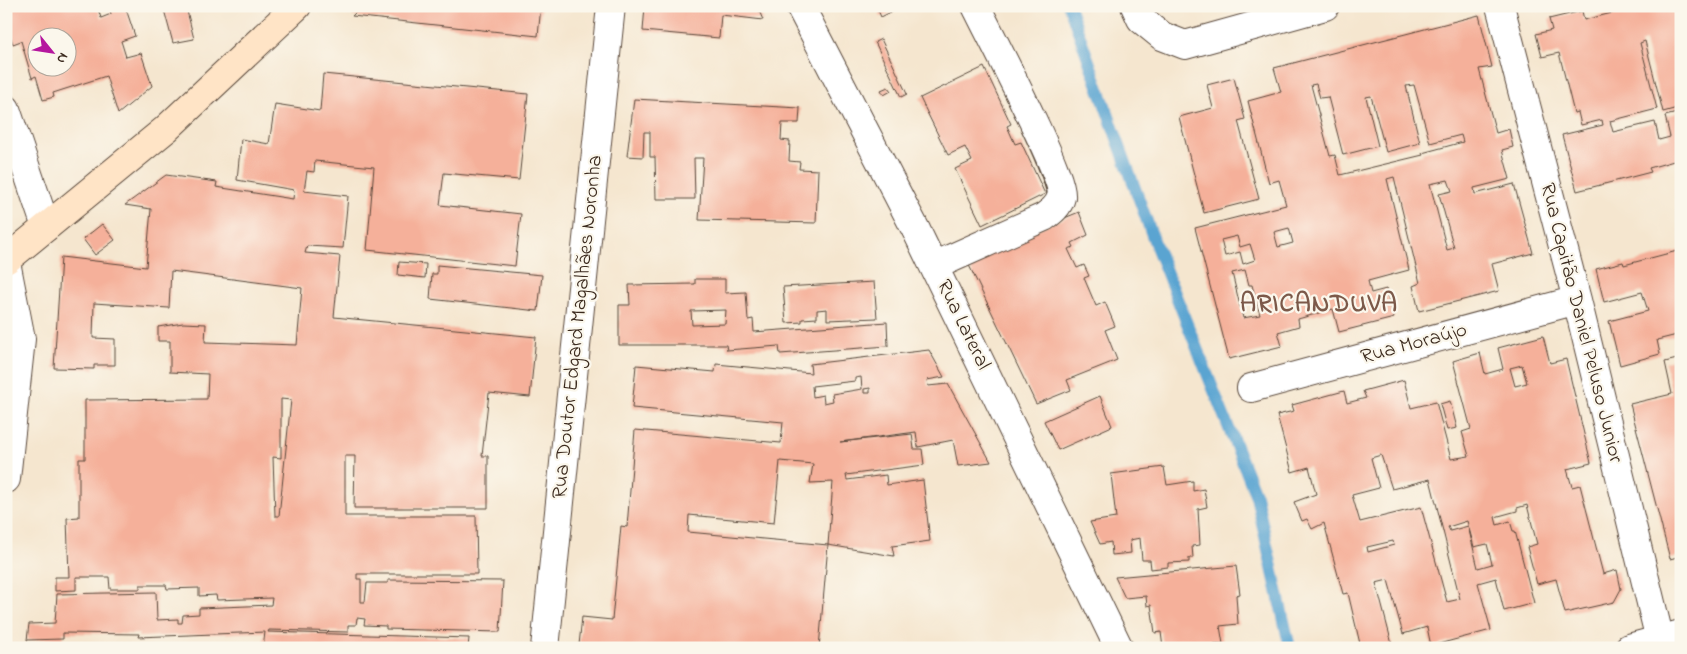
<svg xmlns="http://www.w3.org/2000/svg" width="1687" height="654" font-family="'Indie Flower',sans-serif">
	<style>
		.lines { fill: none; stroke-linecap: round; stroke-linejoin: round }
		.stream { stroke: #5aa4d1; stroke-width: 12 }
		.building { fill: #f5b09a; fill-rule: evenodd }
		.minor-casing { stroke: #574639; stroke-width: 30 }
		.secondary-casing { stroke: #574639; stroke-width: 30 }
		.minor { stroke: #fff; stroke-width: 28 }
		.secondary { stroke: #ffe4c6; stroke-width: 28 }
		.labels { text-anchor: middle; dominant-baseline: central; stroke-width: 4.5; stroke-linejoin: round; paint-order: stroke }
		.street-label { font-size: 21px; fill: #3b2a1e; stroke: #fbf7ec }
		.district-label { font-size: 26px; font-weight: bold; letter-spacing: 1px; fill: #7c5949; stroke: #fbf7ec }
	</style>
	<rect width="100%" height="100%" fill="#fbf7ec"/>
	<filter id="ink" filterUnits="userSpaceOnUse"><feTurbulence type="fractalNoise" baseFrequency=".02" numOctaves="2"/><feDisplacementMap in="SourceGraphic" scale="10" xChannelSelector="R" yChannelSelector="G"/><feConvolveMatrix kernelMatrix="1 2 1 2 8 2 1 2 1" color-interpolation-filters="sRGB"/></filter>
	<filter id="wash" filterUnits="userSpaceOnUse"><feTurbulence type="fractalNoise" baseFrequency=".0096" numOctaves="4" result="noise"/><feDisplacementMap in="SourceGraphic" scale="20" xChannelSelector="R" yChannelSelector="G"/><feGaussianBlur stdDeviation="1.12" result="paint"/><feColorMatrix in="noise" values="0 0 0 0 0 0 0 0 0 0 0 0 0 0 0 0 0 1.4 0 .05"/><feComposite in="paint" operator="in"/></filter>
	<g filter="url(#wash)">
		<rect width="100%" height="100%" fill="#f5e6cf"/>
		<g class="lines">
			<!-- stream -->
			<path class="stream" d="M1069 6 1156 246 1256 496 1290 648"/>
		</g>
		<g id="blocks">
			<!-- building -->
			<path class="building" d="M6 6H97L101 18 111 14 109 6H125L135 36 121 41 126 57 141 53 152 86 118 114 106 76 53 93 54 97 43 100 36 76 32 78 21 41 13 44 6 24ZM38 38H68V68H38Z
				M163 6H202L187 11 194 39 173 43Z
				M362 6H541L538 36 352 16Z
				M645 6H757L763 20 721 15 719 38 643 31Z
				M876 6H903L881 17Z
				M1623 6H1681V107L1663 112 1645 41 1640 43 1657 109 1610 121 1613 132 1655 122 1659 140 1670 137 1665 116 1681 112V159L1649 168 1651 172 1577 191 1562 135 1603 125 1602 120 1581 125 1578 112 1574 113 1559 53 1542 57 1536 34 1552 30 1549 19 1582 11 1584 20 1624 10Z
				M1479 15 1492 67 1479 69 1496 133 1509 129 1513 147 1502 150 1510 179 1474 188 1475 194 1514 184 1533 253 1492 264 1499 291 1419 311 1413 286 1420 283 1394 177 1387 179 1409 270 1368 281 1371 293 1386 289 1394 318 1339 332 1333 309 1298 319 1299 326 1278 332 1282 346 1229 359 1195 228 1286 205 1279 180 1269 183 1248 101 1281 92 1274 68ZM1316 84 1320 98 1328 97 1343 155 1378 146 1366 97 1371 96 1386 152 1420 143 1406 86 1414 85 1430 143 1461 135 1463 142 1422 153 1423 155 1340 175 1335 155 1330 156 1311 85ZM1448 180 1452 191 1439 194 1454 248 1447 250 1430 184ZM1289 228 1293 243 1278 247 1274 232ZM1237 236 1240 247 1250 244 1255 260 1243 264 1240 252 1225 256 1221 240ZM1245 270 1249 285H1252L1260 315 1243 318 1232 273Z
				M881 39 907 94 901 97 875 42Z
				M984 67 1011 124 1007 126 1015 144 1021 142 1045 194 982 225 955 169 972 161 965 147 948 155 920 98Z
				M323 74 528 94 519 180 444 173 440 205 521 214 515 266 367 250 374 167 315 161 314 172 307 171 304 191 348 196 343 248 307 246 305 253 340 256 334 317 536 337 530 397 489 393 482 456H488V508H354L355 456H345V516H476L477 574H357V579H361V602H365L367 583H388V580L503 581 500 632 386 629V626L364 625 365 619 357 618 356 625H348V632L269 630 268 632 469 638 468 648H263L265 632 138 637 139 634 63 633V639L27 640 29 624 55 623 57 594 156 592 157 620 178 619V623H182L183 615 199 614V608L271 605 272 598 217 600 216 595 199 596V588L167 589 166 585H140V589H110L109 577H76V590L55 591V577H69L67 518 79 517V459H85V400L207 399 208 374 170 372V341H158V327L183 323 206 324 205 342 297 345 302 288 171 271 169 308 94 303 93 338 115 339V365H94V369L54 368 61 257 146 267 151 209 125 205 166 175 217 182 216 187 293 199 294 190 237 180 241 139 269 144 275 104 320 111ZM281 399 291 400 279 516H275L273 457 281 458Z
				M1234 78 1245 119 1238 121 1259 199 1204 213 1179 117 1213 108 1207 85Z
				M888 87 891 91 884 95 881 90Z
				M634 99 800 108 799 123H782L781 140 790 141 789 161 800 162 799 169 818 170 816 223 699 220 703 158H694L695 199H656L655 157H650V132H644L643 157 627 156Z
				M1079 212 1088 235 1072 243 1074 247 1068 249 1077 268 1084 265 1089 276 1084 278 1096 306 1105 302 1115 326 1105 330 1117 360 1067 380 1071 390 1036 404 966 259Z
				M102 224 115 240 95 255 83 239Z
				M1681 250V334L1657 340 1660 354 1620 365 1609 321 1648 311 1642 292 1604 302 1596 269 1623 262 1624 265Z
				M399 262 426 264 425 278 398 275Z
				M437 265 542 275 538 311 430 299 432 274H437Z
				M695 279H725V293L746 292 748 320 753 319 754 332 887 322 888 346 780 354 779 346 727 350 726 345H619V305H630L629 285 695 284ZM726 310 725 324 692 325 691 311Z
				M874 282 877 318 827 320V309L817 310V318L802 319V322L786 323 783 287Z
				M1543 336 1550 363 1566 359 1591 463 1567 469 1572 487 1580 485 1603 574 1617 570 1621 589 1614 602 1565 613 1556 579 1537 584 1527 547 1537 544 1527 505 1517 508V511L1495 517 1497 525 1510 521 1513 531H1515L1534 603 1504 611 1496 578 1478 583 1491 630 1431 646 1427 627 1403 634 1388 580 1376 583 1393 648H1361L1348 593 1343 594 1324 523 1312 529 1307 519 1302 521 1294 502 1316 494 1309 467 1292 472 1277 415 1294 411 1292 405 1344 391 1347 403 1366 398 1363 391 1404 380 1411 408 1436 402 1451 459 1469 456 1462 432 1471 429 1453 361 1480 353 1485 374 1503 369 1498 348ZM1522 365 1527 383 1515 386 1510 368ZM1381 455 1392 489 1430 479 1460 599 1447 602 1421 507 1360 522 1352 495 1379 488 1371 458ZM1467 521 1474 547 1487 544 1492 564 1478 568 1468 526 1450 531 1448 527ZM1393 541 1394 545 1368 552 1367 547Z
				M929 350 944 377 927 380 928 386 948 384 991 462 958 466 953 440 918 447 916 432 840 442 912 434 914 449H922L924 465 846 475 847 480 886 475 887 485 923 480 930 541 892 546 894 556 828 545 819 648H611L579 645 582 617 612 620 621 526 627 527 635 430 781 443 783 422 632 408 636 365 715 372 716 364 811 373 810 364ZM861 377 862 389 832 394 833 401 824 403 823 395 813 397 812 386 855 381V378ZM870 388V393H864V389ZM780 461 813 464 810 483 833 482 828 545 688 532 689 515 774 523Z
				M1681 358V556L1670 559 1630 404 1672 394 1665 362Z
				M1100 396 1112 426 1058 450 1044 421Z
				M1450 401 1457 428 1447 430 1440 404Z
				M1164 467 1167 485 1193 481V491L1204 489 1207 507 1198 509 1200 545 1192 546 1193 558H1189V562L1168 563V567L1151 569 1150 560H1142L1140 538 1130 540 1131 553 1112 555 1111 542 1100 544 1090 522 1116 518 1111 474Z
				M1236 566 1240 594 1236 595 1238 624 1220 626 1223 644 1212 645 1213 648H1163L1161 632 1155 633 1151 605 1147 606 1146 596 1125 598 1115 577Z"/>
		</g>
	</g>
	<g filter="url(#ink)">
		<use href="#blocks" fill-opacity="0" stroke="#574639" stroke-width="1"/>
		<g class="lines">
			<!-- minor casing -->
			<g class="minor-casing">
				<path id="minor" d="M800 6 917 232 1119 648
					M1135 6 1141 19 1162 36 1185 45 1325 6
					M1500 6 1577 300 1660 640
					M6 109 46 227
					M6 262 21 339 6 479
					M934 266 1044 217C1051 212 1059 206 1061 197 1066 179 989 33 976 6
					M1251 388 1577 300
					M545 648 611 6
					M1629 648 1681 634"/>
			</g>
			<!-- secondary casing -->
			<g class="secondary-casing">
				<path id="secondary" d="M6 260 166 129 297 6"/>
			</g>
			<!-- minor -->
			<use href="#minor" class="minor"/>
			<!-- secondary -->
			<use href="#secondary" class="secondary"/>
		</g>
	</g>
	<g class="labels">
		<!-- street labels -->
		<g class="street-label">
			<text transform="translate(1581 323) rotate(76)">Rua Capitão Daniel Peluso Junior</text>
			<text transform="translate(963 325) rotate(64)">Rua Lateral</text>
			<text transform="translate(578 327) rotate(-84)">Rua Doutor Edgard Magalhães Noronha</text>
			<text transform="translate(1414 344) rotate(-15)">Rua Moraújo</text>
		</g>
		<!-- district labels -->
		<g class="district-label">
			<text x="1319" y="305">ARICANDUVA</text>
		</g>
	</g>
	<!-- margin -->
	<rect width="1687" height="654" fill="none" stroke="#fbf7ec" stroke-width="25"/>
	<!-- north arrow -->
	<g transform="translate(52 52) rotate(120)"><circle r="24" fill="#fbf7ec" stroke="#aea59a"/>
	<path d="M0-4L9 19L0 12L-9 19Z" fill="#b5179e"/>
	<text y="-8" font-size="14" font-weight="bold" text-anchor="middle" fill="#3b2a1e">N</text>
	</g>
</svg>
